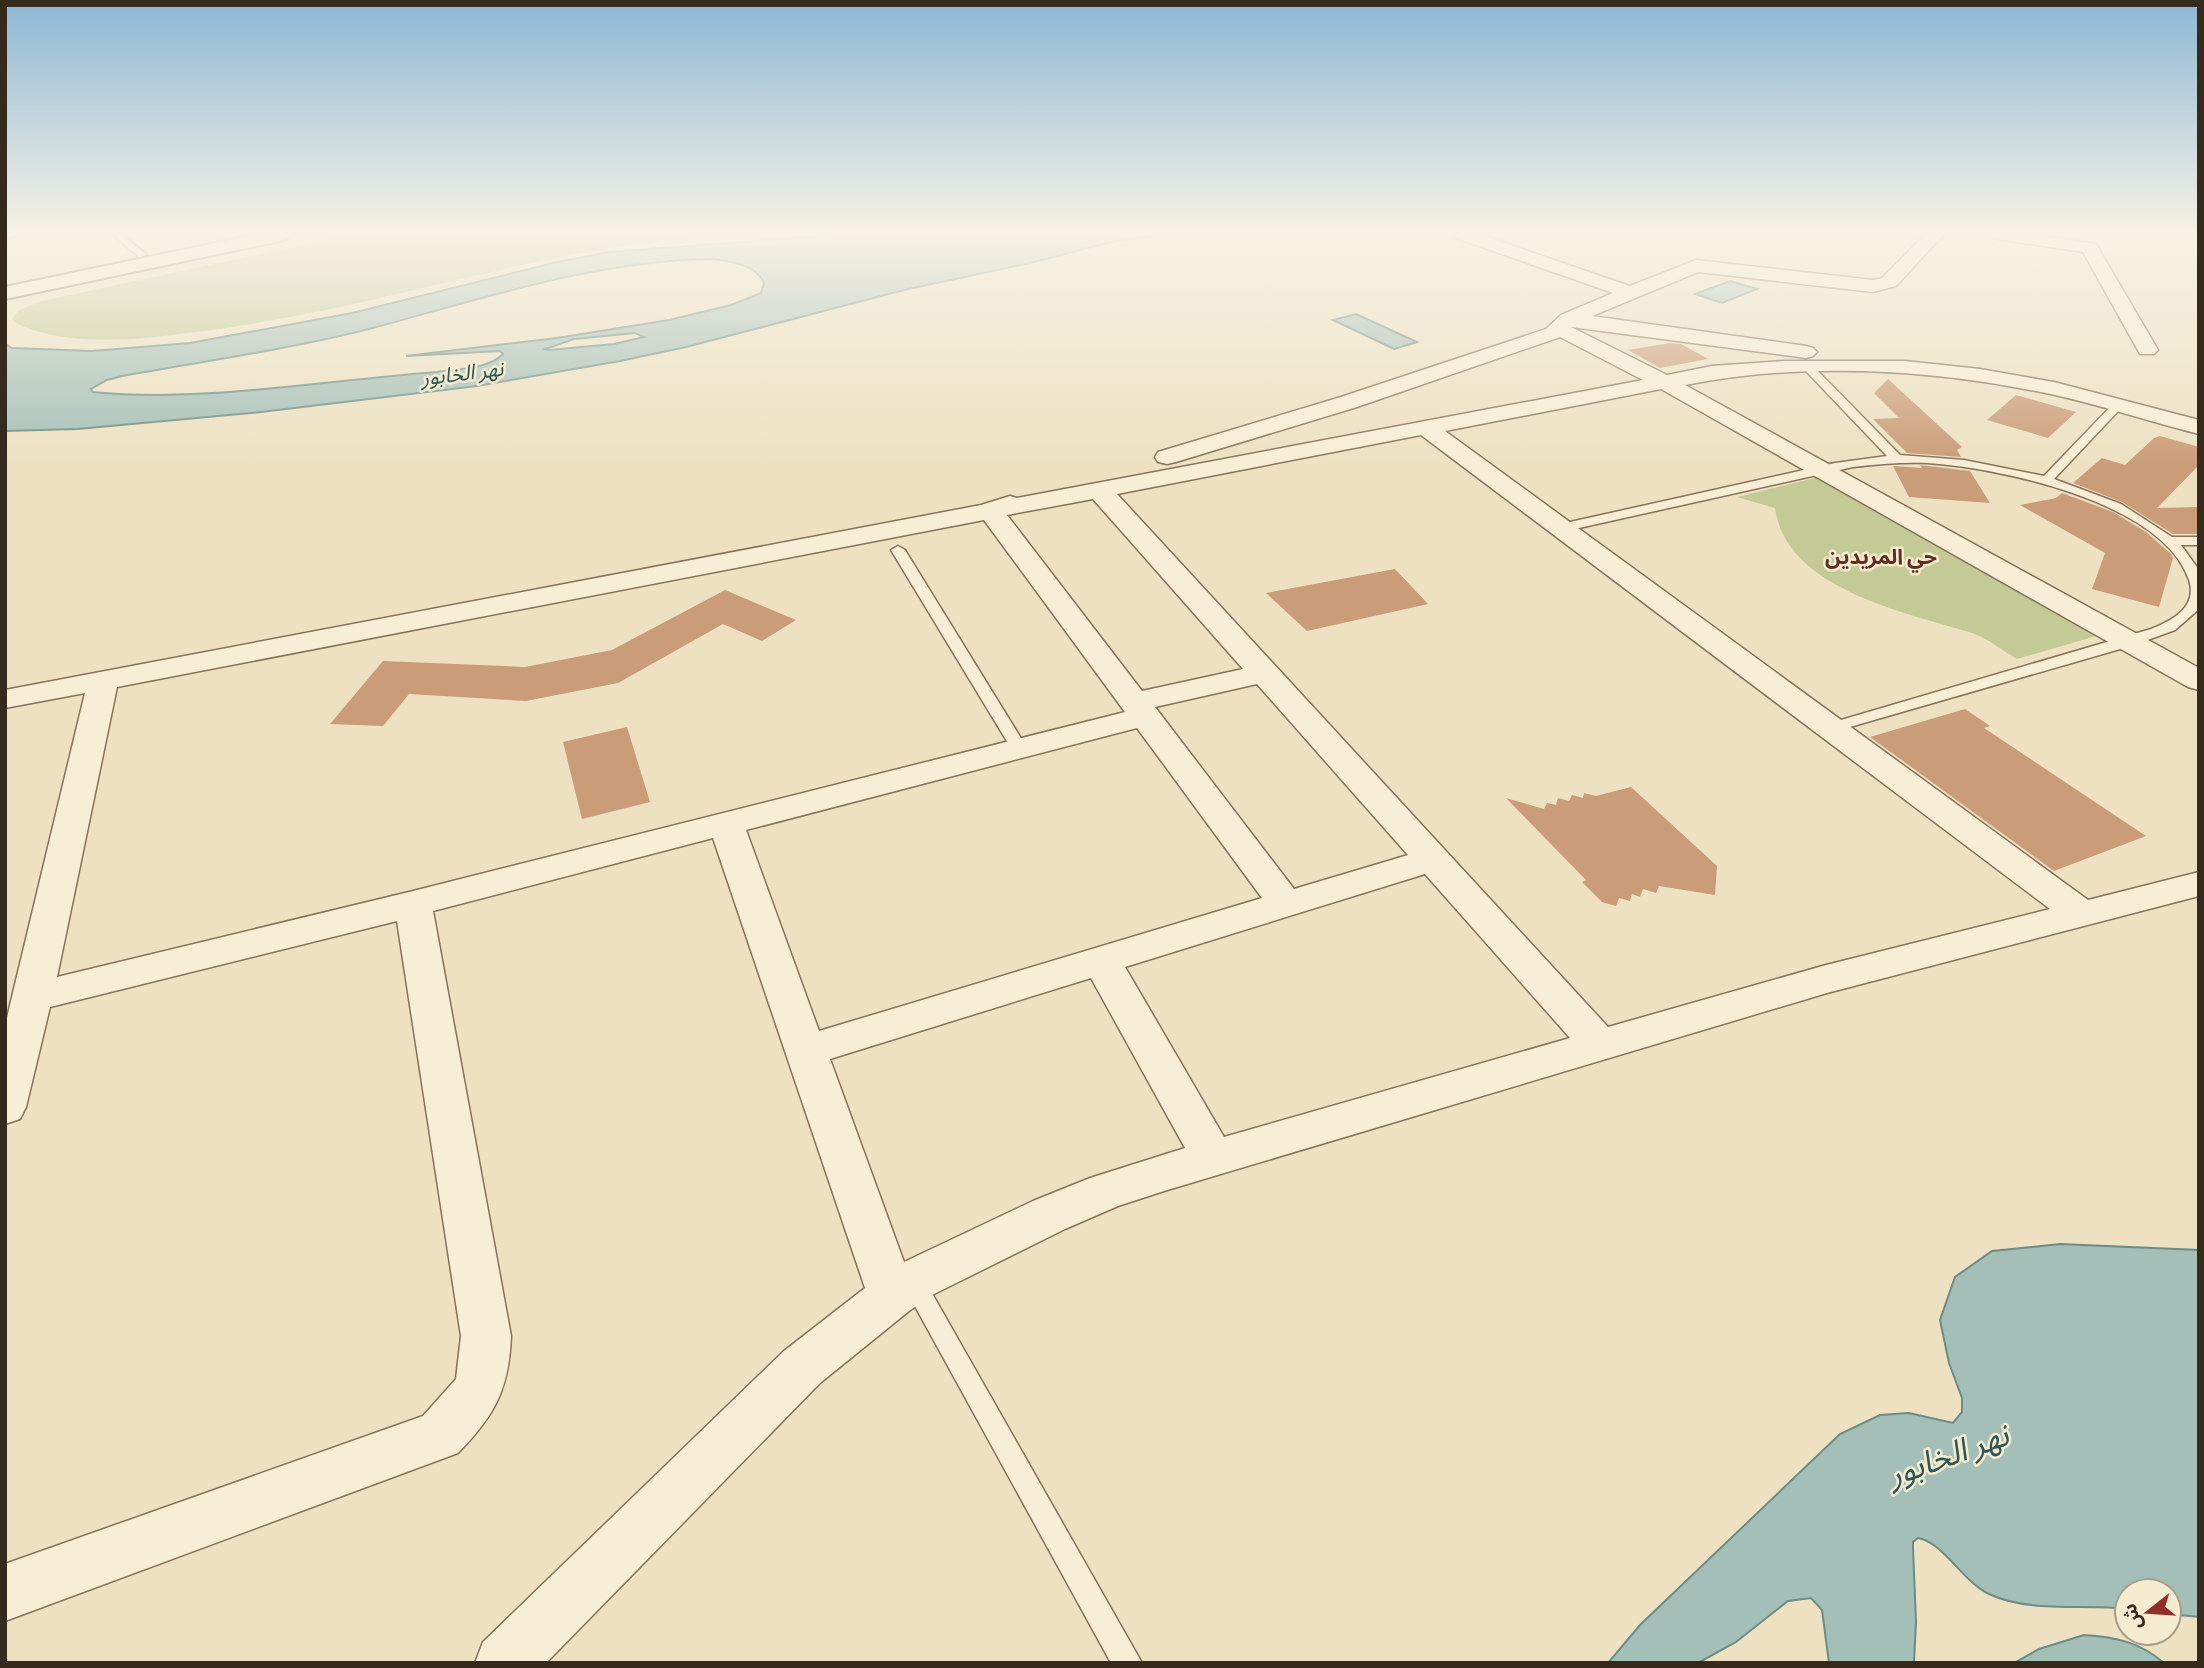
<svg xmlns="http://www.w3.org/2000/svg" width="2204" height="1668" font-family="'Zilla Slab','Noto Sans Arabic',serif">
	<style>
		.green { fill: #c3ca96 }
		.water { fill: #a4bfb8; stroke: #6c8d85; stroke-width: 2; fill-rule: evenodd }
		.building { fill: #ca9c78 }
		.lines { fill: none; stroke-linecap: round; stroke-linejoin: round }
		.service-casing { stroke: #86725a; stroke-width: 3 }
		.minor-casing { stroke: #86725a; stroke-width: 3 }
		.tertiary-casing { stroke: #86725a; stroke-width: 4 }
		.service { fill: #f8eed5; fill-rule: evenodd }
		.minor { fill: #f8eed5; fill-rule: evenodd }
		.tertiary { fill: #f8eed5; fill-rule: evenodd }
		.labels { text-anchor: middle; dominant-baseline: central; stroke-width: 5; stroke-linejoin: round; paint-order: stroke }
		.far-water-label { font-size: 21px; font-style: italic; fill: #2d5654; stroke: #f4ebd1 }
		.far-neighbourhood-label { font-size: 21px; font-weight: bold; fill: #622d1e; stroke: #f4ebd1 }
		.near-water-label { font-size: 32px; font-style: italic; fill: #2d5654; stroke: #f4ebd1 }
	</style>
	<rect width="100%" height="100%" fill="#ede1c2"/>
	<!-- green -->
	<path class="green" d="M353 234H748C690 239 631 243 574 254 450 279 329 315 204 331 151 338 92 346 40 332 30 329 19 326 12 319L19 310 42 301Z
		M1823 476 2103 634 2017 659C2003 651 1989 639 1975 634 1910 613 1786 591 1775 508L1737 497Z"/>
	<!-- water -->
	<path class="water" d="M848 234H1168L1111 242 1030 263 904 290 686 347 620 361 477 386 261 412 78 429 5 431V344L12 348 92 351 190 343 352 313 557 262 610 252ZM711 259C730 261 755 264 764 283L761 293 731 305 669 320 557 338 406 356 500 351 503 354C489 369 456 369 437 372 326 380 203 403 93 392L91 389 107 380 122 376C205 361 291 349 373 328 484 298 595 261 711 259ZM635 333 644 337 614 344 549 350 545 349 574 339Z
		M1730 281 1757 289 1722 303 1695 294Z
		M1356 314 1417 342 1394 349 1333 320Z
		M2060 1244 2199 1250V1617L2169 1614V1591H2127V1609C2084 1604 2029 1613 1989 1594 1963 1582 1943 1542 1918 1538L1913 1542V1548L1916 1622 1914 1663H1829L1822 1610 1811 1598 1788 1601 1736 1642 1698 1663H1608L1640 1625 1840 1434 1880 1415 1909 1413 1953 1423 1962 1412V1398L1949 1363 1940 1320 1955 1277 1992 1251Z
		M2084 1635C2115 1637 2140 1642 2164 1663H2014L2039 1649Z"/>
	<!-- building -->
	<path class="building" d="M1670 343 1681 344 1708 359 1660 368 1628 350Z
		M1888 379 1962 447 1957 450 1961 457 1907 453 1873 419 1899 418 1874 393Z
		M2016 395 2076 412 2048 438 1987 420Z
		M2160 436 2199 447V465L2157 508 2199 507V534H2173L2122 502 2073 483 2102 458 2125 465 2154 438Z
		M1920 465 1970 471 1990 503 1909 497 1893 466 1922 468Z
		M2062 493 2113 512 2146 532 2171 554 2173 558 2159 607 2092 589 2105 553 2020 505 2056 498Z
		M1395 569 1428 604 1307 631 1266 593Z
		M725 590 796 620 762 641 723 624 618 683 526 701 409 694 383 726 330 724 383 661 525 667 612 650Z
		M1965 709 1990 726 1984 728 2146 836 2054 871 1870 737Z
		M627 727 650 802 582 819 563 742Z
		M1631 787 1717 866 1715 895 1659 886 1656 893 1643 889 1640 897 1632 894 1630 901 1619 898 1616 906 1602 902 1582 882 1586 880 1506 798 1544 809 1547 803 1556 805 1558 798 1569 801 1572 795 1583 798 1584 793 1596 796Z"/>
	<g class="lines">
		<!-- service casing -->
		<g class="service-casing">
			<path id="service" d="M5 234H21L5 239Z
				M112 234H121L147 255 139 257Z
				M1805 366H1813L1900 455 1964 460 2044 476 2115 402H2123V406L2054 479 2121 504 2172 537H2199V545H2181L2199 570V609L2175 630 2134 645 1836 731H1824L1822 728 1824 725 2151 629C2172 621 2198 607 2189 580 2163 502 2000 468 1928 463 1903 462 1878 464 1853 467L1561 532 1554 528 1561 524 1835 463 1887 456 1805 370Z
				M898 546 905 550 1027 748 1025 751 1019 753 1011 748 891 550Z
				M913 1270 921 1274 1142 1663H1111L905 1288 901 1281 905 1274Z"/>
		</g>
		<!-- minor casing -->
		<g class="minor-casing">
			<path id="minor" d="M1453 234H1478L1630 286 1696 260 1873 280 1882 278 1926 234H1944L1896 286 1873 292 1698 272 1592 316 1806 346 1813 348 1817 352 1813 356 1806 358 1571 327 1667 375 1712 366 1784 361H1905L1980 369 2054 382 2199 420V434C2151 422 2104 406 2055 395 1935 369 1806 361 1685 385L2199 668V690L2188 687 1661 389 1445 431 2088 900 2199 872V896L1827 993 1164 1191 1118 1206 1065 1229 930 1296 909 1311 820 1383 546 1663H475L483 1642 784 1351 865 1288 713 838 433 911 511 1336C509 1389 495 1415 458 1453L5 1621V1564L423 1416 456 1379 461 1336 397 921 50 1007 26 1107 20 1119 5 1124V1026L85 693 5 708V690L981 505 1010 496 1017 498 1643 380 1560 337 1357 407 1176 462 1167 464 1158 462 1155 457 1158 452 1341 397 1546 329 1561 315 1613 293 1456 238ZM1421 435 2050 909 1826 965 1608 1027 1117 494ZM1093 499 1243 669 1142 691 1007 515ZM984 520 1125 712 413 891 57 977 117 687ZM1257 684 1408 855 1294 889 1155 707ZM1137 728 1262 898 819 1031 746 830ZM1425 874 1570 1038 1224 1137 1125 967ZM1091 978 1185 1148 1090 1178 1033 1201 904 1262 830 1059Z
				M1988 234H2029L2096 244 2158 350 2154 354H2140L2083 252 1997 239Z"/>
		</g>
		<!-- tertiary casing -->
		<g class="tertiary-casing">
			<path id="tertiary" d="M258 234H294L284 240 5 299V287Z"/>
		</g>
		<!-- service -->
		<use href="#service" class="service"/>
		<!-- minor -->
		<use href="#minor" class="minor"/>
		<!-- tertiary -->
		<use href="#tertiary" class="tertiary"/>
	</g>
	<!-- sky -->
	<linearGradient id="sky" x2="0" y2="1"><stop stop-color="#8db8d5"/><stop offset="0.5" stop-color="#f7f2e4"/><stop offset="1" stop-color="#f7f2e4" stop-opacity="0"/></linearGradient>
	<rect width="2204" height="467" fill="url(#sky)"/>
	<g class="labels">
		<!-- far-water labels -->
		<g class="far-water-label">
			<text transform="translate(462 373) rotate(-7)">نهر الخابور</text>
		</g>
		<!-- far-neighbourhood labels -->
		<g class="far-neighbourhood-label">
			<text x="1881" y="556">حي المريدين</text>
		</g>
		<!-- near-water labels -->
		<g class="near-water-label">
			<text transform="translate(1948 1455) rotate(-20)">نهر الخابور</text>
		</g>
	</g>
	<!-- border -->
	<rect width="2204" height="1668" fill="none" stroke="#362a1d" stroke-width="14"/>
	<!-- north arrow -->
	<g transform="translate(2148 1612) rotate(253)"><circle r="33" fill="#f4ebd1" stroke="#a89e89" stroke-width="2"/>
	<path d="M0-5L12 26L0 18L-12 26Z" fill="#942c2b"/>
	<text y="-10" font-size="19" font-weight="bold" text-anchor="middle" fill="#362a1d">ش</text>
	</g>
</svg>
